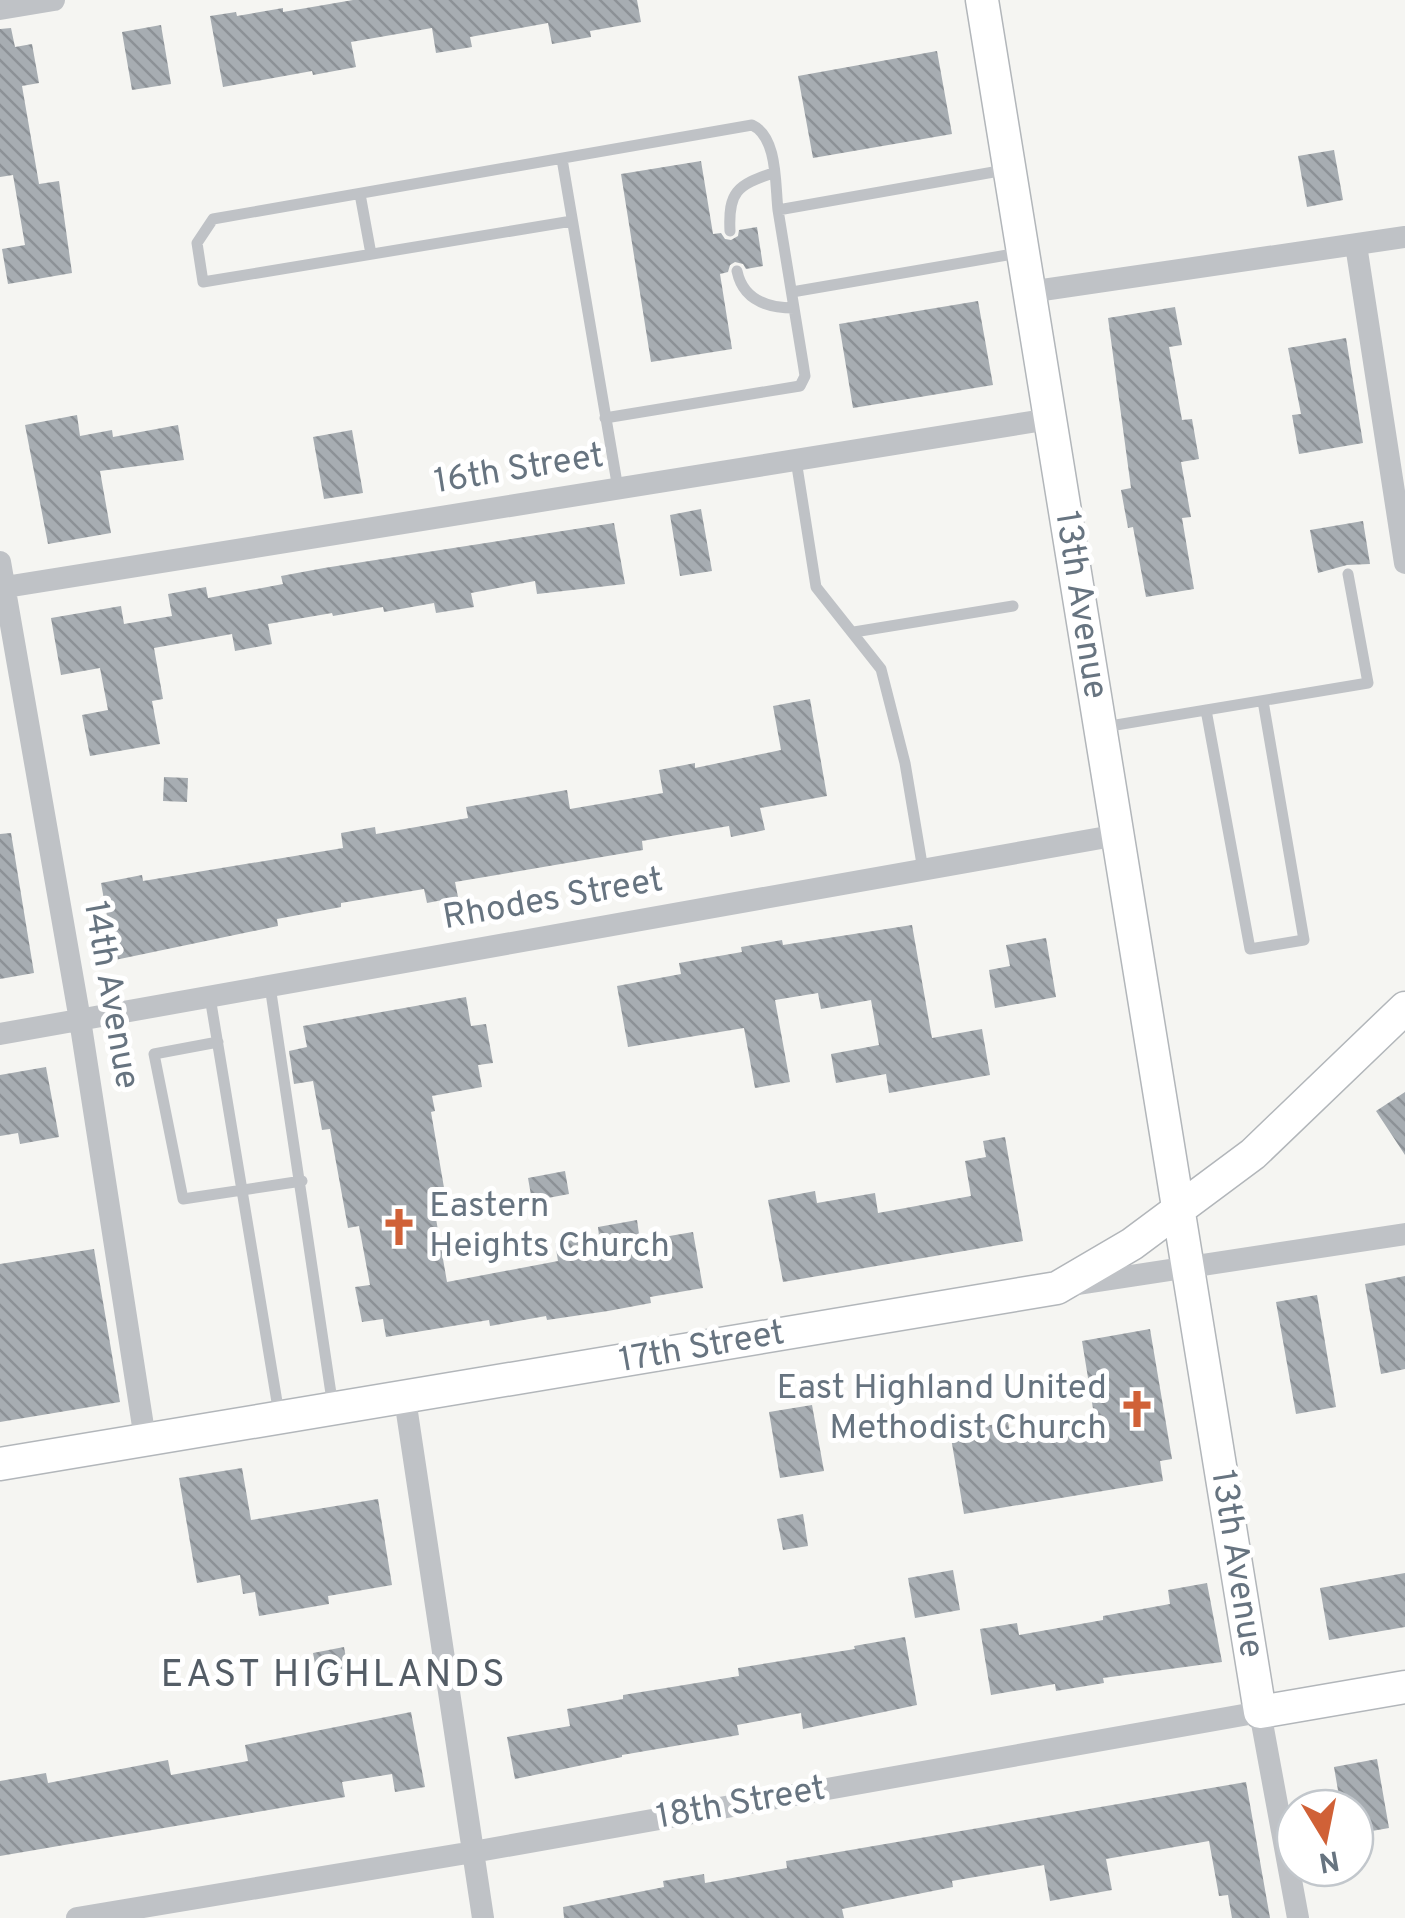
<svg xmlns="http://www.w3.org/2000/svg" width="1405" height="1918" font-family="Overpass,sans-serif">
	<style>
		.building { fill: url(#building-back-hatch) }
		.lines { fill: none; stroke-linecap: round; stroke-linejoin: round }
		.secondary-casing { stroke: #b2b6ba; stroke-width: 35 }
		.lane { stroke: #bfc2c6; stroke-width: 11 }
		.street { stroke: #bfc2c6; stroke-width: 22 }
		.secondary { stroke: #fff; stroke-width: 32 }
		.labels { text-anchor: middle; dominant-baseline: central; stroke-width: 10; stroke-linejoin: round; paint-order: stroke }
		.street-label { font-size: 35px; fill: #677480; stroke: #fff }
		.poi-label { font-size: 35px; fill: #677480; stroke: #fff; text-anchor: start }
		.neighbourhood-label { font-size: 38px; letter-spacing: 2.5px; fill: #545d66; stroke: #fff }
	</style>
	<defs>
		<pattern id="building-back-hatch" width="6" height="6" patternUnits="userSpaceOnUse" patternTransform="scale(2.5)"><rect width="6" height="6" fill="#a7adb2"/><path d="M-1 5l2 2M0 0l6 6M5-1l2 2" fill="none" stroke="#8c9196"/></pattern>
	</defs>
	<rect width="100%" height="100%" fill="#f5f5f2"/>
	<!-- building -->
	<path class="building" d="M353 0H637L641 22 590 31 591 37 552 44 548 23 470 37 472 47 436 53 432 28 351 42 356 67 313 75 312 71 223 87 210 16 236 12 237 16 283 8V12Z
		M161 25 171 84 132 90 122 32Z
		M11 28 15 47 32 44 39 83 22 86 39 184 59 181 72 273 8 284 2 249 25 245 13 175 0 177V29Z
		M937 51 952 134 813 158 798 76Z
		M1334 150 1343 200 1307 207 1298 156Z
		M701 161 713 234 721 233 725 239 731 240 738 236 739 230 757 227 763 266 746 269 743 264 735 262 730 265 728 272 720 274 732 349 651 362 621 174Z
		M978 301 993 385 853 408 839 324Z
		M1175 307 1182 345 1169 347 1182 420 1192 419 1199 459 1181 462 1191 517 1182 518 1194 589 1146 597 1133 527 1128 528 1121 490 1131 488 1108 318Z
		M1346 338 1363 443 1299 454 1292 415 1301 414 1288 348Z
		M77 415 80 436 112 430 113 437 178 425 184 460 100 471 111 533 48 544 25 425Z
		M352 430 363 493 324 499 313 437Z
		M701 509 712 571 680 576 670 515Z
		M1363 521 1370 564 1347 565 1318 573 1310 530Z
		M614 523 625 584 537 594 535 581 471 593 474 607 436 613 434 603 384 612 383 607 333 616 332 613 268 624 272 644 235 651 232 634 154 648 163 699 152 701 160 744 90 756 82 715 108 710 100 668 61 675 51 618 121 606 124 624 172 616 168 594 206 587 208 598 283 584 281 576 324 568Z
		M810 699 827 796 760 808 765 830 731 837 729 826 642 841 643 850 455 882 458 897 427 903 424 889 341 903V907L277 919 278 926 115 960 101 883 142 875 143 881 343 848 341 833 375 827 376 834 468 818 466 807 567 790 570 809 663 793 659 770 695 763V768L781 750 773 706Z
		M164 777 188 778 187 802 163 801Z
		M11 833 34 973 0 979V834Z
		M912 925 932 1038 982 1029 990 1075 889 1093 886 1074 836 1083 831 1054 879 1045 871 1000 821 1009 818 993 775 1000 790 1082 755 1088 744 1028 628 1047 617 986 681 974 679 963 742 952 741 947 782 940 783 945Z
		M1046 938 1056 997 995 1008 989 970 1010 966 1006 945Z
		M466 997 471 1026 486 1024 493 1063 478 1065 482 1087 432 1096 435 1111 431 1112 448 1211 435 1213 447 1282 558 1261 555 1243 599 1236 598 1227 637 1220 640 1241 693 1232 703 1288 650 1297 651 1303 608 1311 547 1320 546 1316 490 1326 489 1320 386 1337 383 1319 362 1322 355 1287 370 1285 359 1226 348 1228 330 1129 322 1130 313 1081 294 1084 289 1051 307 1047 303 1026Z
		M46 1067 59 1137 20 1144 18 1133 0 1136V1075Z
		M1405 1092V1155L1376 1111Z
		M1005 1137 1023 1241 783 1282 768 1200 815 1191 817 1203 875 1193 878 1213 971 1196 965 1161 986 1157 983 1141Z
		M565 1171 569 1194 532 1201 528 1178Z
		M94 1249 120 1402 0 1422V1264Z
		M1405 1276V1369L1381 1374 1365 1284Z
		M1317 1295 1336 1407 1296 1414 1276 1302Z
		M1150 1329 1172 1459 1160 1461 1163 1481 964 1514 950 1432 1008 1422 1012 1442 1096 1427 1082 1341Z
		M812 1405 824 1471 780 1478 769 1412Z
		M242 1468 251 1520 378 1499 392 1585 328 1596 329 1604 259 1616 255 1592 243 1594 240 1575 197 1583 179 1478Z
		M803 1514 808 1546 783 1550 777 1519Z
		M953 1570 960 1610 915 1618 908 1578Z
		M1405 1573V1627L1329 1640 1320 1588Z
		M1207 1583 1222 1662 1103 1678 1104 1683 1056 1691 1055 1684 991 1695 980 1629 1017 1623 1019 1635 1103 1620V1616L1170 1604 1168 1590Z
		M905 1637 917 1705 803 1729 801 1713 737 1725 739 1735 622 1755V1757L515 1779 507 1737 570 1726 567 1709 623 1699V1695L739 1676 738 1668 855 1649 854 1646Z
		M344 1647 350 1681 319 1686 313 1653Z
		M411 1712 425 1787 395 1792 392 1774 342 1782 345 1797 0 1856V1781L46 1773 48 1783 168 1760 171 1775 248 1761 245 1745Z
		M1377 1759 1389 1828 1355 1834V1808H1341L1334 1767Z
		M1246 1782 1270 1918H1232L1228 1895 1219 1896 1209 1841 1106 1859 1112 1890 1050 1901 1044 1865 952 1881 953 1887 842 1909 844 1918H564L563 1907 664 1887 663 1881 704 1874 705 1883 787 1868 786 1861Z"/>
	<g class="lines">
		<!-- secondary casing -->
		<g class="secondary-casing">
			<path id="secondary" d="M982 0 1260 1712 1405 1687
				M0 1464 1057 1288 1132 1244 1253 1154 1405 1008"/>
		</g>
		<!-- lane -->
		<path class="lane" d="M562 159 618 489
			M360 194 371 254
			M572 221 203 282 197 243 213 219 752 125C778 137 775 185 778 210L1005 170
			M730 231C728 192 737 185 773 173
			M737 271C743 300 767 308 794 308
			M792 292 1019 253
			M605 418 800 386 805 376 803 363 778 210
			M796 460 816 587 881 669 905 763 923 870
			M854 632 1013 606
			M1206 710 1250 949 1304 940 1263 701
			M1104 727 1368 683 1348 574
			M270 986 333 1407
			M210 997 279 1414
			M218 1042 154 1054 183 1199 302 1181"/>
		<!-- street -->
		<path class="street" d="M0 9 54 0
			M1356 245 1405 563
			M1029 292 1405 237
			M0 562 80 1020 145 1439
			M0 588 1050 419
			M0 1034 1118 835
			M1072 1285 1405 1234
			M405 1399 483 1918
			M77 1918 473 1852 1260 1712 1298 1918"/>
		<!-- secondary -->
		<use href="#secondary" class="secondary"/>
	</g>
	<!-- icons -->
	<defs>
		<g id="church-bare" transform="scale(3)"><path d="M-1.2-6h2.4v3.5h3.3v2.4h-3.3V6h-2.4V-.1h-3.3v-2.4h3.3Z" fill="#d06137" stroke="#fff" stroke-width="2.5" paint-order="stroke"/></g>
	</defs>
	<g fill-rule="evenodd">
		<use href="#church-bare" x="399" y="1227"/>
		<use href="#church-bare" x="1137" y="1409"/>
	</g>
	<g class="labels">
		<!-- street labels -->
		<g class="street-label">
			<text transform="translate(519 470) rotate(-9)">16th Street</text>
			<text transform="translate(1080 605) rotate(81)">13th Avenue</text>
			<text transform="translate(553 900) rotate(-10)">Rhodes Street</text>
			<text transform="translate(110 995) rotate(80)">14th Avenue</text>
			<text transform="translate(702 1348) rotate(-10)">17th Street</text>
			<text transform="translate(1236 1564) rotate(81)">13th Avenue</text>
			<text transform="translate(741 1804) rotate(-10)">18th Street</text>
		</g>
		<!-- poi labels -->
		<g class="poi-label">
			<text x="429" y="1207">Eastern<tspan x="429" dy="40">Heights Church</tspan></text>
			<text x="1107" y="1389" text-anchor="end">East Highland United<tspan x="1107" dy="40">Methodist Church</tspan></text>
		</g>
		<!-- neighbourhood labels -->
		<g class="neighbourhood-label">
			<text x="334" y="1676">EAST HIGHLANDS</text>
		</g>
	</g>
	<!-- north arrow -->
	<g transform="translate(1325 1838) rotate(170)"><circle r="48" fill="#ffffff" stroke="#c2c7cc" stroke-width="2.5"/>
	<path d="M0-8L18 38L0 25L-18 38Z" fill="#d06137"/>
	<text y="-15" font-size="28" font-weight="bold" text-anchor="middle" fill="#677480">N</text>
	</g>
</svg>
